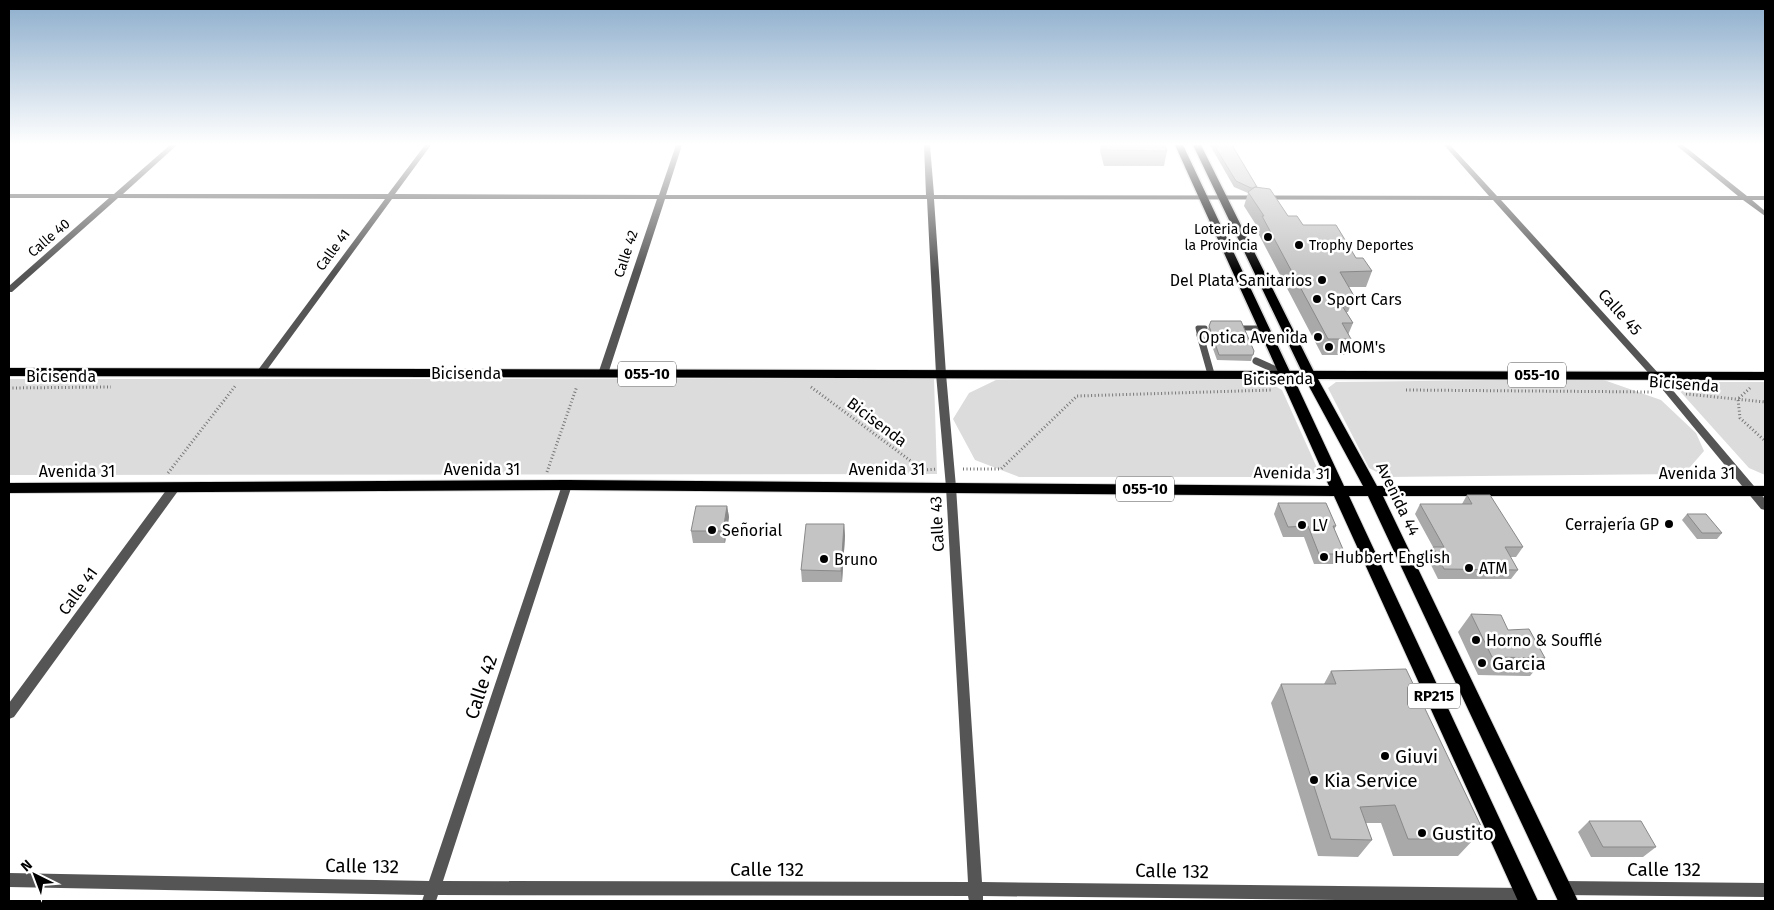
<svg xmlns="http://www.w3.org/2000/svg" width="1774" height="910" font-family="'Fira Sans',sans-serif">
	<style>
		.green { fill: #dcdcdc }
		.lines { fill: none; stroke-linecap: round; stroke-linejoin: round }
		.primary-casing { stroke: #dbdbdb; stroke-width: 3 }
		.trunk-casing { stroke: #dbdbdb; stroke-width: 2 }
		.path { stroke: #777; stroke-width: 3; stroke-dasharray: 1 2.5; stroke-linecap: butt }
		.service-far1 { stroke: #555; stroke-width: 5 }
		.service { stroke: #555; stroke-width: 7 }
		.minor { fill: #555; fill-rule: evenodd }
		.primary { fill: #000; fill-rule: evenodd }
		.trunk { fill: #000; fill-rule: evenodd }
		.wall { fill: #a9a9a9 }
		.shaded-wall { fill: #898989 }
		.building { fill: #c4c4c4; stroke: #898989 }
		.poi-dot { fill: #000; stroke: #fff; stroke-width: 2 }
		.labels { text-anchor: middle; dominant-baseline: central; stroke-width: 5; stroke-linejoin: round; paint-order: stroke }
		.far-poi-label { font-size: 14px; fill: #000; stroke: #fff; text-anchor: end }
		.far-street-label { font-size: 14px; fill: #000; stroke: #fff }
		.shield { fill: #fff; stroke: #4c4c4c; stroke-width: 1 }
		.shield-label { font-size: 15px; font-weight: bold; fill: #000 }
		.poi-label { font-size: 16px; fill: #000; stroke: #fff; text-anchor: start }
		.street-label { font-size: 16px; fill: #000; stroke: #fff }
		.near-poi-label { font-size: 19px; fill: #000; stroke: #fff; text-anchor: start }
		.near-street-label { font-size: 19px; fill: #000; stroke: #fff }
	</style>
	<rect width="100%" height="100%" fill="#fff"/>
	<!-- green -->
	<path class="green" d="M9 379H934L937 474 9 475Z
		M1601 379 1661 400 1696 433 1704 451 1684 474 1386 477 1369 468 1328 388 1336 382Z
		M996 380H1264L1282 390 1318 470 1309 477H1019L975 460 953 419 969 393Z
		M1681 382H1765V475L1749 468 1677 388Z"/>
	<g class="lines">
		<!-- primary casing -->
		<g class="primary-casing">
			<path id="primary" d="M1175 145H1183L1291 374 1289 377 1285 378 1279 374Z
				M1193 145H1201L1315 374 1313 377 1309 378 1303 374Z"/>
		</g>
		<!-- trunk casing -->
		<g class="trunk-casing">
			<path id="trunk" d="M9 368 1765 372V380L1318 379 1377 486H1765V496H1383L1578 901H1558L1368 496H1349L1538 901H1518L1334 496 567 490 9 493V483L567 480 1329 486 1281 379 9 376ZM1294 379H1305L1363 486H1344Z"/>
		</g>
		<!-- path -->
		<path class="path" d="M811 387 923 470 937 469
			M9 388 111 387
			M1750 388 1738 399 1740 418 1765 441
			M1406 390 1653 392
			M1686 394 1765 402
			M963 469H1001L1077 396 1273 390
			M547 472 577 386
			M168 473 236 385"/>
		<!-- service-far1 -->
		<path class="service-far1" d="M1243 328H1264
			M1200 337 1198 328H1205"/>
		<!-- service -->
		<path class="service" d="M1200 335 1211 374
			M1256 361 1285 374"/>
		<!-- minor -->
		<path class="minor" d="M170 145H177L123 194H388L425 145H431L395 194 659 195 676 145H682L666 195H926L924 145H930L934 195 1489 196 1444 145H1450L1497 196H1738L1676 145H1683L1747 196H1765V200H1752L1765 211V216L1743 200H1501L1659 374 1765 499V510L1761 509 1653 378 1493 200 934 199 946 374 956 487 982 882 1525 888 1530 890 1532 895 1530 900 1426 901 983 896V901H969L968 896 438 895 436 901H422L424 895 9 887V873L429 881 562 485 567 481 572 485 443 881 968 882 946 487 936 374 927 199H665L608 374 603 377 598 374 657 199H392L264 374H258L256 372 258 370 385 199 118 198 12 292H9V286L109 198H9V194H114Z
			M174 484 178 485 179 488 178 491 14 717 9 719V703L170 485Z
			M1562 881 1765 883V897L1562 895 1557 893 1555 888 1557 883Z"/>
		<!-- primary -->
		<use href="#primary" class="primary"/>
		<!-- trunk -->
		<use href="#trunk" class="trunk"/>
	</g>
	<!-- wall -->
	<path class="wall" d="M1101 145H1165L1167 151 1164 166H1104L1100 151Z
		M1210 145H1232L1257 187 1288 216 1356 258 1372 271 1366 287H1349L1354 296 1348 312H1346L1353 323 1348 335 1351 339 1344 355H1322L1257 231 1258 228 1244 206 1248 193 1234 187Z
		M1211 321 1254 351 1251 361 1217 360 1207 332Z
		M1467 495 1523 547 1516 557H1510L1518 570 1511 579H1438L1427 557 1433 547 1415 514 1420 504H1462Z
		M1278 503 1336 526 1334 530 1345 554 1340 564H1314L1304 537H1283L1274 514Z
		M727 506 729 517 725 543H693L691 531Z
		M1687 514 1722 533 1717 539H1697L1682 520Z
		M844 524 845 536 842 582H802L801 570Z
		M1471 614 1508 630 1545 658 1530 676 1478 675 1458 632Z
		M1331 671 1474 839 1458 856H1393L1381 823H1366L1372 840 1358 857 1318 856 1271 703 1281 684H1324Z
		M1589 821 1656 847 1643 857H1591L1578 832Z"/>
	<!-- shaded-wall -->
	<path class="shaded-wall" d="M727 506 729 517 725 543 723 531Z
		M844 524 845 536 842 582 841 571Z"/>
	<!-- building -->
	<path class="building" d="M1105 145H1165L1167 151 1107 150Z
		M1214 145H1232L1257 187H1255L1253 188H1251L1236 181Z
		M1255 187 1270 189 1288 216H1297L1303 225H1336L1356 258H1363L1372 271 1340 272 1354 296H1336L1353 323H1342L1351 339H1328L1262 216H1264L1248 192Z
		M1211 321H1241L1254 351 1253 355H1219L1209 326Z
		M1467 495H1490L1523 547H1505L1518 570 1444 569 1433 547H1444L1420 504H1472Z
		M1278 503H1326L1336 526H1333L1345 554H1319L1308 526 1288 527Z
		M696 506H727L723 531H691Z
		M1687 514H1706L1722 533H1702Z
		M806 524H844L841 571 801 570Z
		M1471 614 1501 615 1508 630 1529 629 1545 658 1492 657Z
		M1406 669 1481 826 1474 839H1408L1395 805 1360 807 1372 840 1331 839 1281 684H1336L1331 671Z
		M1589 821H1641L1656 847H1603Z"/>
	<!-- sky -->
	<linearGradient id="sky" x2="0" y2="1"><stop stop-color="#8cadcc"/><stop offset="0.53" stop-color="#fff"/><stop offset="1" stop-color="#fff" stop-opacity="0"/></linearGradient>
	<rect width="1774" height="272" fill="url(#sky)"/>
	<!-- markers -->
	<g class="poi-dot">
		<circle cx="1268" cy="237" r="5"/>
		<circle cx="1299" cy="245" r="5"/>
		<circle cx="1322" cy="280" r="5"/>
		<circle cx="1317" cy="299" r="5"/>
		<circle cx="1318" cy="337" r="5"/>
		<circle cx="1329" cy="347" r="5"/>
		<circle cx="1669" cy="524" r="5"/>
		<circle cx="1302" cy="525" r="5"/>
		<circle cx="712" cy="530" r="5"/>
		<circle cx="1324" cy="557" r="5"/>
		<circle cx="824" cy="559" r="5"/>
		<circle cx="1469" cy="568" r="5"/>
		<circle cx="1476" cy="640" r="5"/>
		<circle cx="1482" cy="663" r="5"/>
		<circle cx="1385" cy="756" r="5"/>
		<circle cx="1314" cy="780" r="5"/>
		<circle cx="1422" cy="833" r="5"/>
	</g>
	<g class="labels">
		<!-- far-poi labels -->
		<g class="far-poi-label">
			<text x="1258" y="229">Loteria de<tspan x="1258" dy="16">la Provincia</tspan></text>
			<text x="1309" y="245" text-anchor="start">Trophy Deportes</text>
		</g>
		<!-- far-street labels -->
		<g class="far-street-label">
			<text transform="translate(49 238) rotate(-41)">Calle 40</text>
			<text transform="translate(333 250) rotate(-54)">Calle 41</text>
			<text transform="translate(626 254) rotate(-72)">Calle 42</text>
		</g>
		<!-- shield labels -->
		<g class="shield">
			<rect x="618" y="361.5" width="58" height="25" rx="4"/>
			<rect x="1508" y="362.5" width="58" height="25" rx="4"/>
			<rect x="1116" y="476.5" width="58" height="25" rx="4"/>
			<rect x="1408" y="683.5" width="52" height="25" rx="4"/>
		</g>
		<g class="shield-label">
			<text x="647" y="374">055-10</text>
			<text x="1537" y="375">055-10</text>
			<text x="1145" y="489">055-10</text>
			<text x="1434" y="696">RP215</text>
		</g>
		<!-- poi labels -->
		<g class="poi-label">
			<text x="1312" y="280" text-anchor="end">Del Plata Sanitarios</text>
			<text x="1327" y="299">Sport Cars</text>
			<text x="1308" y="337" text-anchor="end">Optica Avenida</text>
			<text x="1339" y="347">MOM's</text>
			<text x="1659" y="524" text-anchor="end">Cerrajería GP</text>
			<text x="1312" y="525">LV</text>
			<text x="722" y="530">Señorial</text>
			<text x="1334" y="557">Hubbert English</text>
			<text x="834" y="559">Bruno</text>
			<text x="1479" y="568">ATM</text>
			<text x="1486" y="640">Horno &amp; Soufflé</text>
		</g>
		<!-- street labels -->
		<g class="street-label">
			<text transform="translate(1620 312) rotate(48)">Calle 45</text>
			<text x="466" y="373">Bicisenda</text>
			<text x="61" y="376">Bicisenda</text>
			<text transform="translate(1278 379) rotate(-1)">Bicisenda</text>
			<text transform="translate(1684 384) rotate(4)">Bicisenda</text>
			<text transform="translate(877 422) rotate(37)">Bicisenda</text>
			<text x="482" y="469">Avenida 31</text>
			<text x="887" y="469">Avenida 31</text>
			<text x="77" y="471">Avenida 31</text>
			<text transform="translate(1292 473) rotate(1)">Avenida 31</text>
			<text x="1697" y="473">Avenida 31</text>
			<text transform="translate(1398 499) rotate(64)">Avenida 44</text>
			<text transform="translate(937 524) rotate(-93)">Calle 43</text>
			<text transform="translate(78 591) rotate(-54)">Calle 41</text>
		</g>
		<!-- near-poi labels -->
		<g class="near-poi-label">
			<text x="1492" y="663">Garcia</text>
			<text x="1395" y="756">Giuvi</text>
			<text x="1324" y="780">Kia Service</text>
			<text x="1432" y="833">Gustito</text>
		</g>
		<!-- near-street labels -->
		<g class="near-street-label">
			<text transform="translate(481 687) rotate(-72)">Calle 42</text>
			<text transform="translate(362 866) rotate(1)">Calle 132</text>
			<text x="767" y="869">Calle 132</text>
			<text x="1664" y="869">Calle 132</text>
			<text transform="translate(1172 871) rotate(1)">Calle 132</text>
		</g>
	</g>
	<!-- border -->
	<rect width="1774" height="910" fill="none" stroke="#000000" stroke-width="20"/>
	<!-- north arrow -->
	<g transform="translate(35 875) rotate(318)" stroke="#ffffff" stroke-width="4" paint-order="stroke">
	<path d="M0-4L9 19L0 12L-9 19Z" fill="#000000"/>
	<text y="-8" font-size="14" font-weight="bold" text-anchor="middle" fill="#000000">N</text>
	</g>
</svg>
